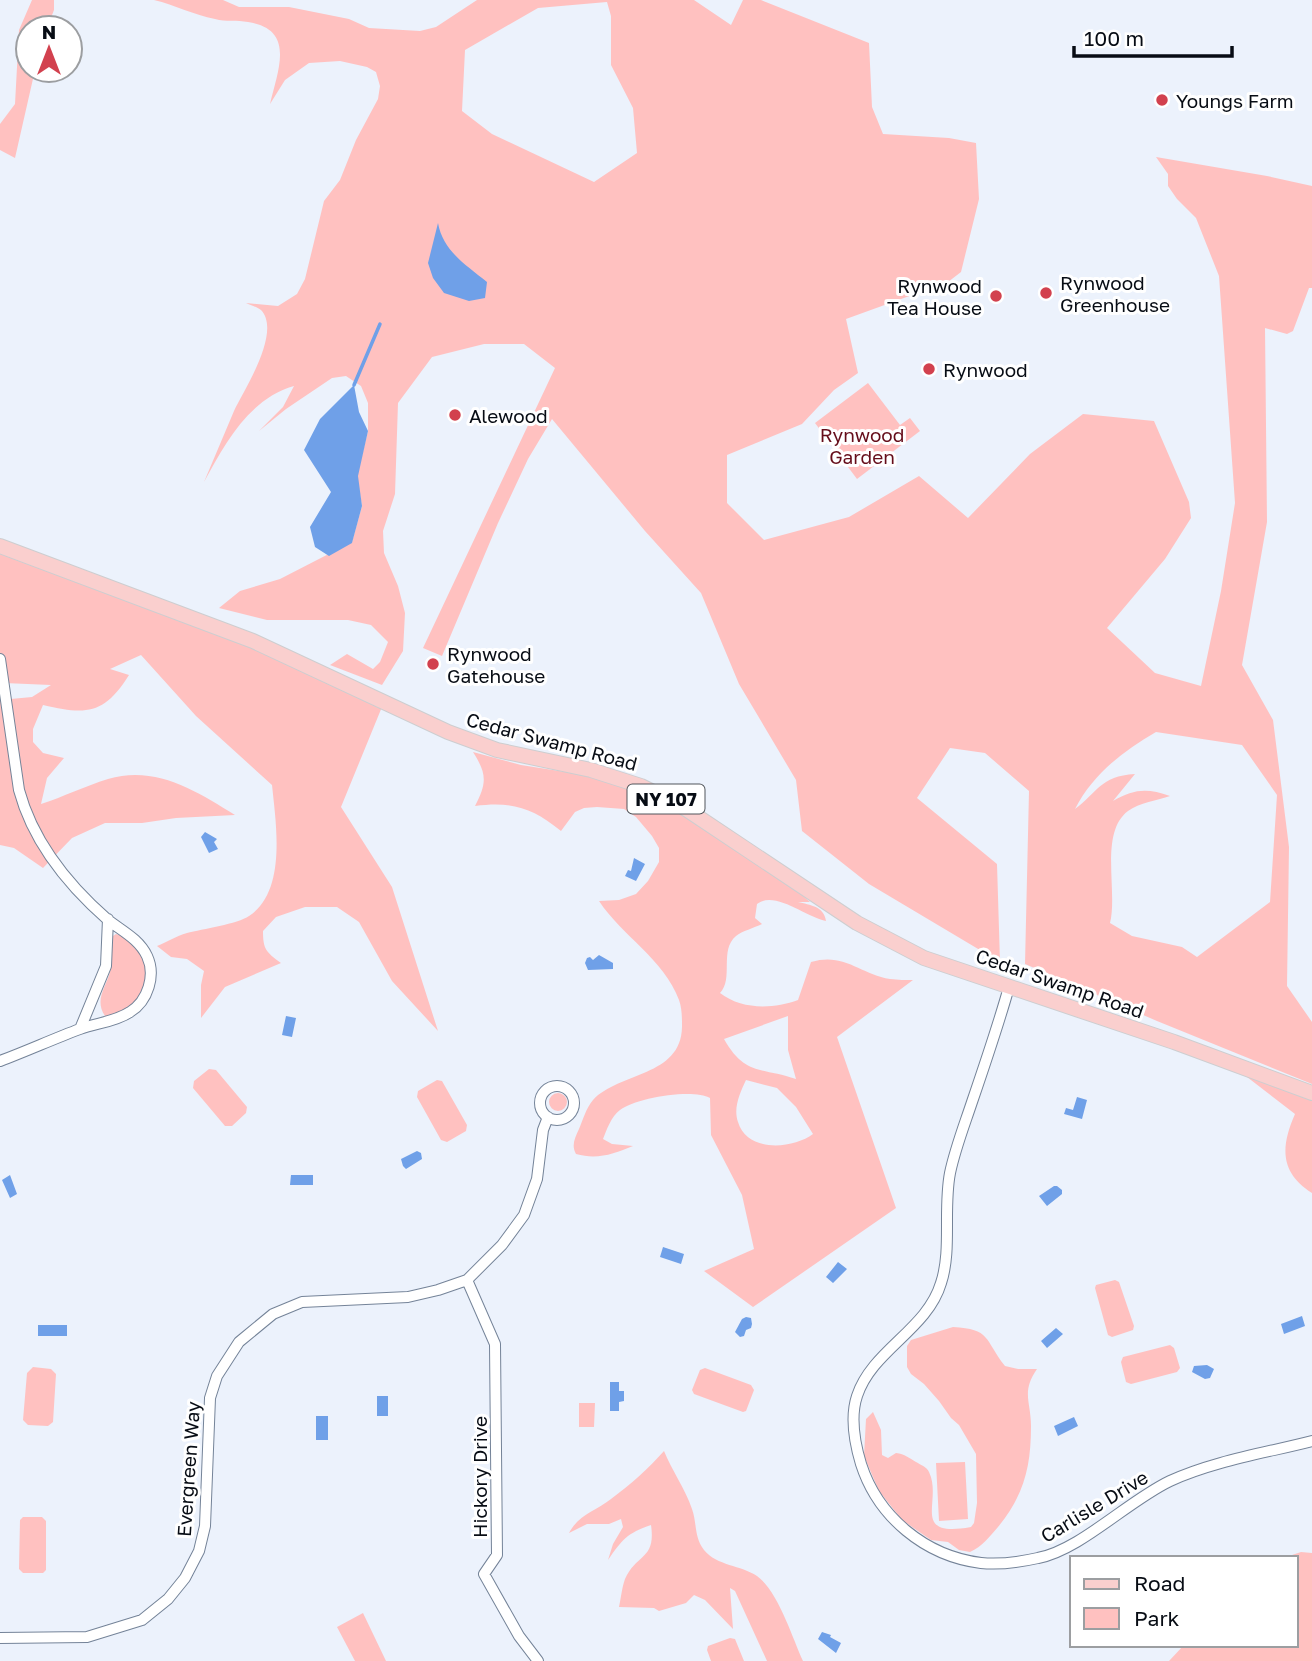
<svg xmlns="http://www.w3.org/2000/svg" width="1312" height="1661" font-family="'Golos Text',sans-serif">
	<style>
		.green { fill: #ffc1c0; fill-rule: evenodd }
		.water { fill: #6fa0e8 }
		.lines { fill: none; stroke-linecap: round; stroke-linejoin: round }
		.stream { stroke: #6fa0e8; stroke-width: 3.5 }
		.minor-casing { stroke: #748398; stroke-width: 12 }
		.major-casing { stroke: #cdced0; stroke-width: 16 }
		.minor { stroke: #fff; stroke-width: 10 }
		.major { stroke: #facfce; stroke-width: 14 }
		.poi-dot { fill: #d2414e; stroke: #fff; stroke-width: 2.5 }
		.labels { text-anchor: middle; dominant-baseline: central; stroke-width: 6; stroke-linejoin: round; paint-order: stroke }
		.shield { fill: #fff; stroke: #51555a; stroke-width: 2 }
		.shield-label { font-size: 18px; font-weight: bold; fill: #070c14 }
		.poi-label { font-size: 19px; fill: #070c14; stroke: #fff; text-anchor: start }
		.park-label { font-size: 19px; fill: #650d1a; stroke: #fff }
		.street-label { font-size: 19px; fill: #070c14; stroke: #fff }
	</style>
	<rect width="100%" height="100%" fill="#ecf2fc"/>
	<!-- green -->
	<path class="green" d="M32 0H54V10L47 28H28V70H35L15 158 0 150V124L15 104 19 30Z
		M154 0H223L239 7H289L349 19 369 28 420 31 436 27 477 0H694L731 25 743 0H761L869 43 872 107 883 134 949 138 976 143 979 199 961 272 948 282 846 319 858 373 834 390 802 424 727 455V503L764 540 849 517 919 476 968 518 1030 454 1083 414 1154 421 1189 502 1191 518 1165 559 1107 628 1155 673 1201 686 1221 591 1235 503 1219 276 1196 218 1177 199 1168 186V174L1156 157 1267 176 1312 186V288H1309L1293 331 1287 334 1265 328 1267 522 1242 665 1273 720 1289 847 1287 986 1312 1022V1084L1157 1021 1025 964 1029 791 985 753 950 748 917 798 997 864 1000 962 869 884 802 831 796 780 739 684 701 593 645 531 552 419 528 459 498 523 442 656 423 648 555 368 524 344H484L432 357 398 403 395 494 383 531 384 553 398 586 405 613 403 651 382 685 330 665 347 654 373 669 380 662 388 642 371 625 348 620H267L219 608 240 591 280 579 352 542 362 506 357 476 368 431V403L361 386 346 376 332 378 286 409 259 431 283 407 294 386C249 399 225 443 204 482 214 458 224 435 234 411 244 390 282 332 261 310 257 307 250 305 246 303L278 306 297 294 305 279 324 201 340 180 356 140 378 99 380 86 376 72 367 67 340 61 309 63 285 80 270 104C278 70 296 29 248 22 237 20 226 22 215 19 194 15 175 5 154 0ZM607 2 611 16V65L633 108 637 153 594 182 492 134 462 111 465 50 538 8ZM1156 732 1242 745 1277 795 1270 902 1197 957 1182 947 1132 936 1110 923C1118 891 1099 833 1128 811 1139 803 1158 800 1170 796 1147 788 1134 789 1113 801L1135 774C1100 776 1097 793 1075 809 1093 774 1123 751 1156 732Z
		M868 383 900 425 910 418 920 431 857 479 815 423Z
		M0 546 384 702 341 807 392 887 438 1031 392 981 359 922 337 907H305L276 917 263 931C263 949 266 952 281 963L225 987 201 1018V985L204 971 187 959 171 957 157 946C167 942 176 936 187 933 202 929 238 924 249 916 287 891 276 824 272 785L196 716 141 655 110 669 129 675C104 715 86 715 43 705L33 729V742L43 753 64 758 47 778 41 804C63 797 85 786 108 779 156 765 196 791 235 815L176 818 142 823H105L72 838 43 868 14 848 0 845V700L32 697 51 685 4 683 0 656Z
		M473 752 521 765 572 773 628 786 675 809 783 878 810 902H798C810 905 824 906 826 921 807 918 775 890 757 904L755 918 762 924C754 928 742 931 736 936 719 950 734 979 720 993 742 1010 773 1009 798 1000L811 962C844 952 860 974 890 979 898 980 906 980 913 980L837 1037 896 1208 753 1307 704 1271 754 1249 742 1195 711 1135 710 1098C693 1088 635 1098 620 1110 611 1117 607 1129 603 1139L612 1144 633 1146C614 1154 597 1160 576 1154 571 1145 575 1138 579 1129 583 1120 586 1108 593 1100 619 1072 681 1077 682 1027 682 1018 682 1008 679 1000 664 959 622 936 599 901L619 900 636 894 648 881 659 862V848L652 836 636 817 624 809 597 807 584 808 575 812 561 831C533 808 512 801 475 806 487 783 487 774 473 752ZM788 1016V1050L796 1079C761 1067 745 1076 724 1039ZM746 1080 777 1088 796 1107 813 1134C793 1149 747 1153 738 1122 733 1108 740 1093 746 1080Z
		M116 934 131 939C136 946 144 955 146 963 152 989 131 1016 105 1016 94 1000 106 987 110 972 113 960 111 948 113 936Z
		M1225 1060 1312 1093V1193C1279 1172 1281 1146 1295 1114Z
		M209 1069 216 1070 247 1107 246 1113 232 1126H225L193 1088 194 1081Z
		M437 1080 442 1081 467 1125 466 1131 447 1142 441 1140 417 1097 418 1091Z
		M549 1102a9 9 0 1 1 18 0a9 9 0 1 1-18 0Z
		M1115 1280 1119 1282 1134 1326 1133 1330 1112 1337 1108 1335 1095 1288 1096 1285Z
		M953 1327C991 1329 984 1339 1005 1366L1018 1369H1037C1021 1392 1031 1402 1031 1426 1031 1467 1024 1495 998 1527 990 1536 982 1547 970 1552L959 1550 948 1542 931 1540 902 1520 879 1491 864 1456 866 1419 873 1412 881 1430 882 1455 888 1458 896 1453C905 1454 909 1458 916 1462 921 1465 927 1467 929 1472 943 1501 909 1538 971 1527L974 1523 977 1503 976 1454 959 1425 951 1418 939 1401 924 1384 911 1374 907 1367V1346L911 1340Z
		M1170 1345 1174 1348 1180 1368 1177 1372 1131 1384 1126 1382 1121 1362 1123 1357Z
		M33 1367 51 1369 56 1374 53 1422 48 1426 28 1425 23 1420 27 1373Z
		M705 1368 751 1385 754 1390 746 1411 743 1412 694 1394 692 1390 700 1370Z
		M579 1403H595L594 1427H579Z
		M664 1451C672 1471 685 1488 692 1509 697 1523 694 1537 704 1550 717 1566 741 1565 757 1576 778 1591 792 1637 803 1661H767L735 1591 730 1588 733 1629 705 1600 694 1595 686 1603 659 1611 654 1608 619 1607C621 1598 622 1587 625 1579 637 1553 656 1560 651 1525 627 1533 622 1540 608 1560L613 1544 623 1527 621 1519 609 1524H587L569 1533C579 1514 596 1511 611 1499 630 1485 649 1468 664 1451Z
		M965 1462 968 1519 939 1521 936 1463Z
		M23 1517H42L46 1521V1570L43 1573H23L19 1569 20 1520Z
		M1301 1552 1312 1553V1661H1169L1184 1645H1296V1558H1283Z
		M363 1613 386 1661H355L337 1627Z
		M730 1638 735 1639 744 1661H711L707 1650 708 1646Z"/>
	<!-- water -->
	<path class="water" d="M438 223C443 251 466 265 487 282L485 298 469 301 444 293 433 278 428 263Z
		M354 385 359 412 368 431 358 476 362 506 352 543 329 556 315 547 310 527 331 492 304 450 320 419Z
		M205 832 217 839 214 842 218 849 209 853 201 837Z
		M634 858 645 864 636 881 625 876 628 870 631 871Z
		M599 955 613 963V969L588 970 585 963 587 958 590 957 593 960Z
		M286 1016 296 1018 292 1037 282 1035Z
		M1077 1097 1087 1100 1082 1119 1064 1114 1066 1108 1073 1110Z
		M417 1151 421 1153 422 1159 406 1169 403 1166 401 1159Z
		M10 1175 17 1194 10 1198 2 1180Z
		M291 1175H313V1185H290Z
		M1054 1186H1057L1062 1190V1194L1047 1206 1039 1196Z
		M663 1247 684 1254 681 1264 660 1257Z
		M838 1262 847 1269 833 1283 826 1277Z
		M1302 1316 1305 1326 1284 1334 1281 1324Z
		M746 1317 751 1318 752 1324 751 1328 746 1330 744 1336 740 1337 735 1332 742 1319Z
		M38 1325H67V1336H38Z
		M1056 1328 1063 1334 1047 1348 1041 1341Z
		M1207 1365 1214 1369 1210 1378 1205 1379 1192 1372 1194 1366Z
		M610 1382H619V1391H624V1401L619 1402V1411H610Z
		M377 1396H388V1416H377Z
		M316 1416H328V1440H316Z
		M1074 1417 1078 1426 1058 1436 1054 1426Z
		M822 1632 831 1635 830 1637 841 1643 836 1653 818 1639Z"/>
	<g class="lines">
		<!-- stream -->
		<path class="stream" d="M354 385 380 324"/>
		<!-- minor casing -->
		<g class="minor-casing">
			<path id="minor" d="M0 659 19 790C33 842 68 885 108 920 122 931 139 939 147 956 156 975 148 1001 130 1012 115 1022 96 1023 80 1029 53 1039 27 1051 0 1061
				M1009 987C998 1026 985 1064 972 1102 964 1126 955 1149 950 1173 943 1209 952 1250 941 1283 927 1330 872 1350 857 1396 850 1417 855 1444 861 1464 878 1517 925 1556 981 1563 1000 1565 1020 1562 1038 1558 1080 1550 1128 1501 1170 1481 1214 1461 1265 1453 1312 1441
				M80 1029 106 966 108 919
				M540 1103a17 17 0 1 1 34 0a17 17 0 1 1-34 0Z
				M467 1280 495 1344 497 1555 484 1574 519 1636 538 1661
				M0 1638 87 1637 142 1620 168 1599 185 1578 199 1551 205 1526 210 1398 217 1376 239 1342 273 1314 302 1302 408 1297 438 1290 467 1280 502 1245 524 1215 537 1179 543 1130 548 1117"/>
		</g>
		<!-- major casing -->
		<g class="major-casing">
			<path id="major" d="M0 546 253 641 448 732 497 750 591 770 641 786 683 807 857 923 924 958 1174 1042 1312 1093"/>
		</g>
		<!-- minor -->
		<use href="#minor" class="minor"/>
		<!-- major -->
		<use href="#major" class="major"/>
	</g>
	<!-- markers -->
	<g class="poi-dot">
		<circle cx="1162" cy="100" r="7"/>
		<circle cx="1046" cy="293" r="7"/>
		<circle cx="996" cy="296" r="7"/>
		<circle cx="929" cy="369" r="7"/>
		<circle cx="455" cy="415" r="7"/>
		<circle cx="433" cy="664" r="7"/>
	</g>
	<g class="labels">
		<!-- shield labels -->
		<rect class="shield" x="627.5" y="784.5" width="77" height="29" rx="5"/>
		<g class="shield-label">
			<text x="666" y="799">NY 107</text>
		</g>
		<!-- poi labels -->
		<g class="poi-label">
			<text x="1176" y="100">Youngs Farm</text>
			<text x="1060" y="282">Rynwood<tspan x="1060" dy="22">Greenhouse</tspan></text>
			<text x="982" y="285" text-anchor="end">Rynwood<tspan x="982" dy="22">Tea House</tspan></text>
			<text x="943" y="369">Rynwood</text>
			<text x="469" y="415">Alewood</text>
			<text x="447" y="653">Rynwood<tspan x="447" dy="22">Gatehouse</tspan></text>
		</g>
		<!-- park labels -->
		<g class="park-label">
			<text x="862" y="434">Rynwood<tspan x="862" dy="22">Garden</tspan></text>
		</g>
		<!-- street labels -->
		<g class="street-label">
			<text transform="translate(552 741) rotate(15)">Cedar Swamp Road</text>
			<text transform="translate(1060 983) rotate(19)">Cedar Swamp Road</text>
			<text transform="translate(188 1469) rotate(-86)">Evergreen Way</text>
			<text transform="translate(479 1477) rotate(-90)">Hickory Drive</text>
			<text transform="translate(1094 1506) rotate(-31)">Carlisle Drive</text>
		</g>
	</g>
	<!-- legend -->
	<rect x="1070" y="1556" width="228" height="91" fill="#ffffff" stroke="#9c9ea1" stroke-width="2"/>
	<rect x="1084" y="1579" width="35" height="10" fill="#facfce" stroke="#9c9ea1" stroke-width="2"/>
	<text x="1134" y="1591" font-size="21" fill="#070c14">Road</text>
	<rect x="1084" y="1608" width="35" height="21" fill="#ffc1c0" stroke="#9c9ea1" stroke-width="2"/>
	<text x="1134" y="1626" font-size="21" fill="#070c14">Park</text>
	<!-- north arrow -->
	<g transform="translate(49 49)"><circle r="33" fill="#ffffff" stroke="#9c9ea1" stroke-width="2"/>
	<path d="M0-5L12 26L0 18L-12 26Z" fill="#d2414e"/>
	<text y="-10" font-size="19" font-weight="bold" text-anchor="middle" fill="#070c14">N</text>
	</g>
	<!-- scale -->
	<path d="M1074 46v10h158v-10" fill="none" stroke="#070c14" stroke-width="3.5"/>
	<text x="1084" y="46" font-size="21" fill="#070c14" stroke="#ffffff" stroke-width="5" paint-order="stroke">100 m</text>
</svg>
